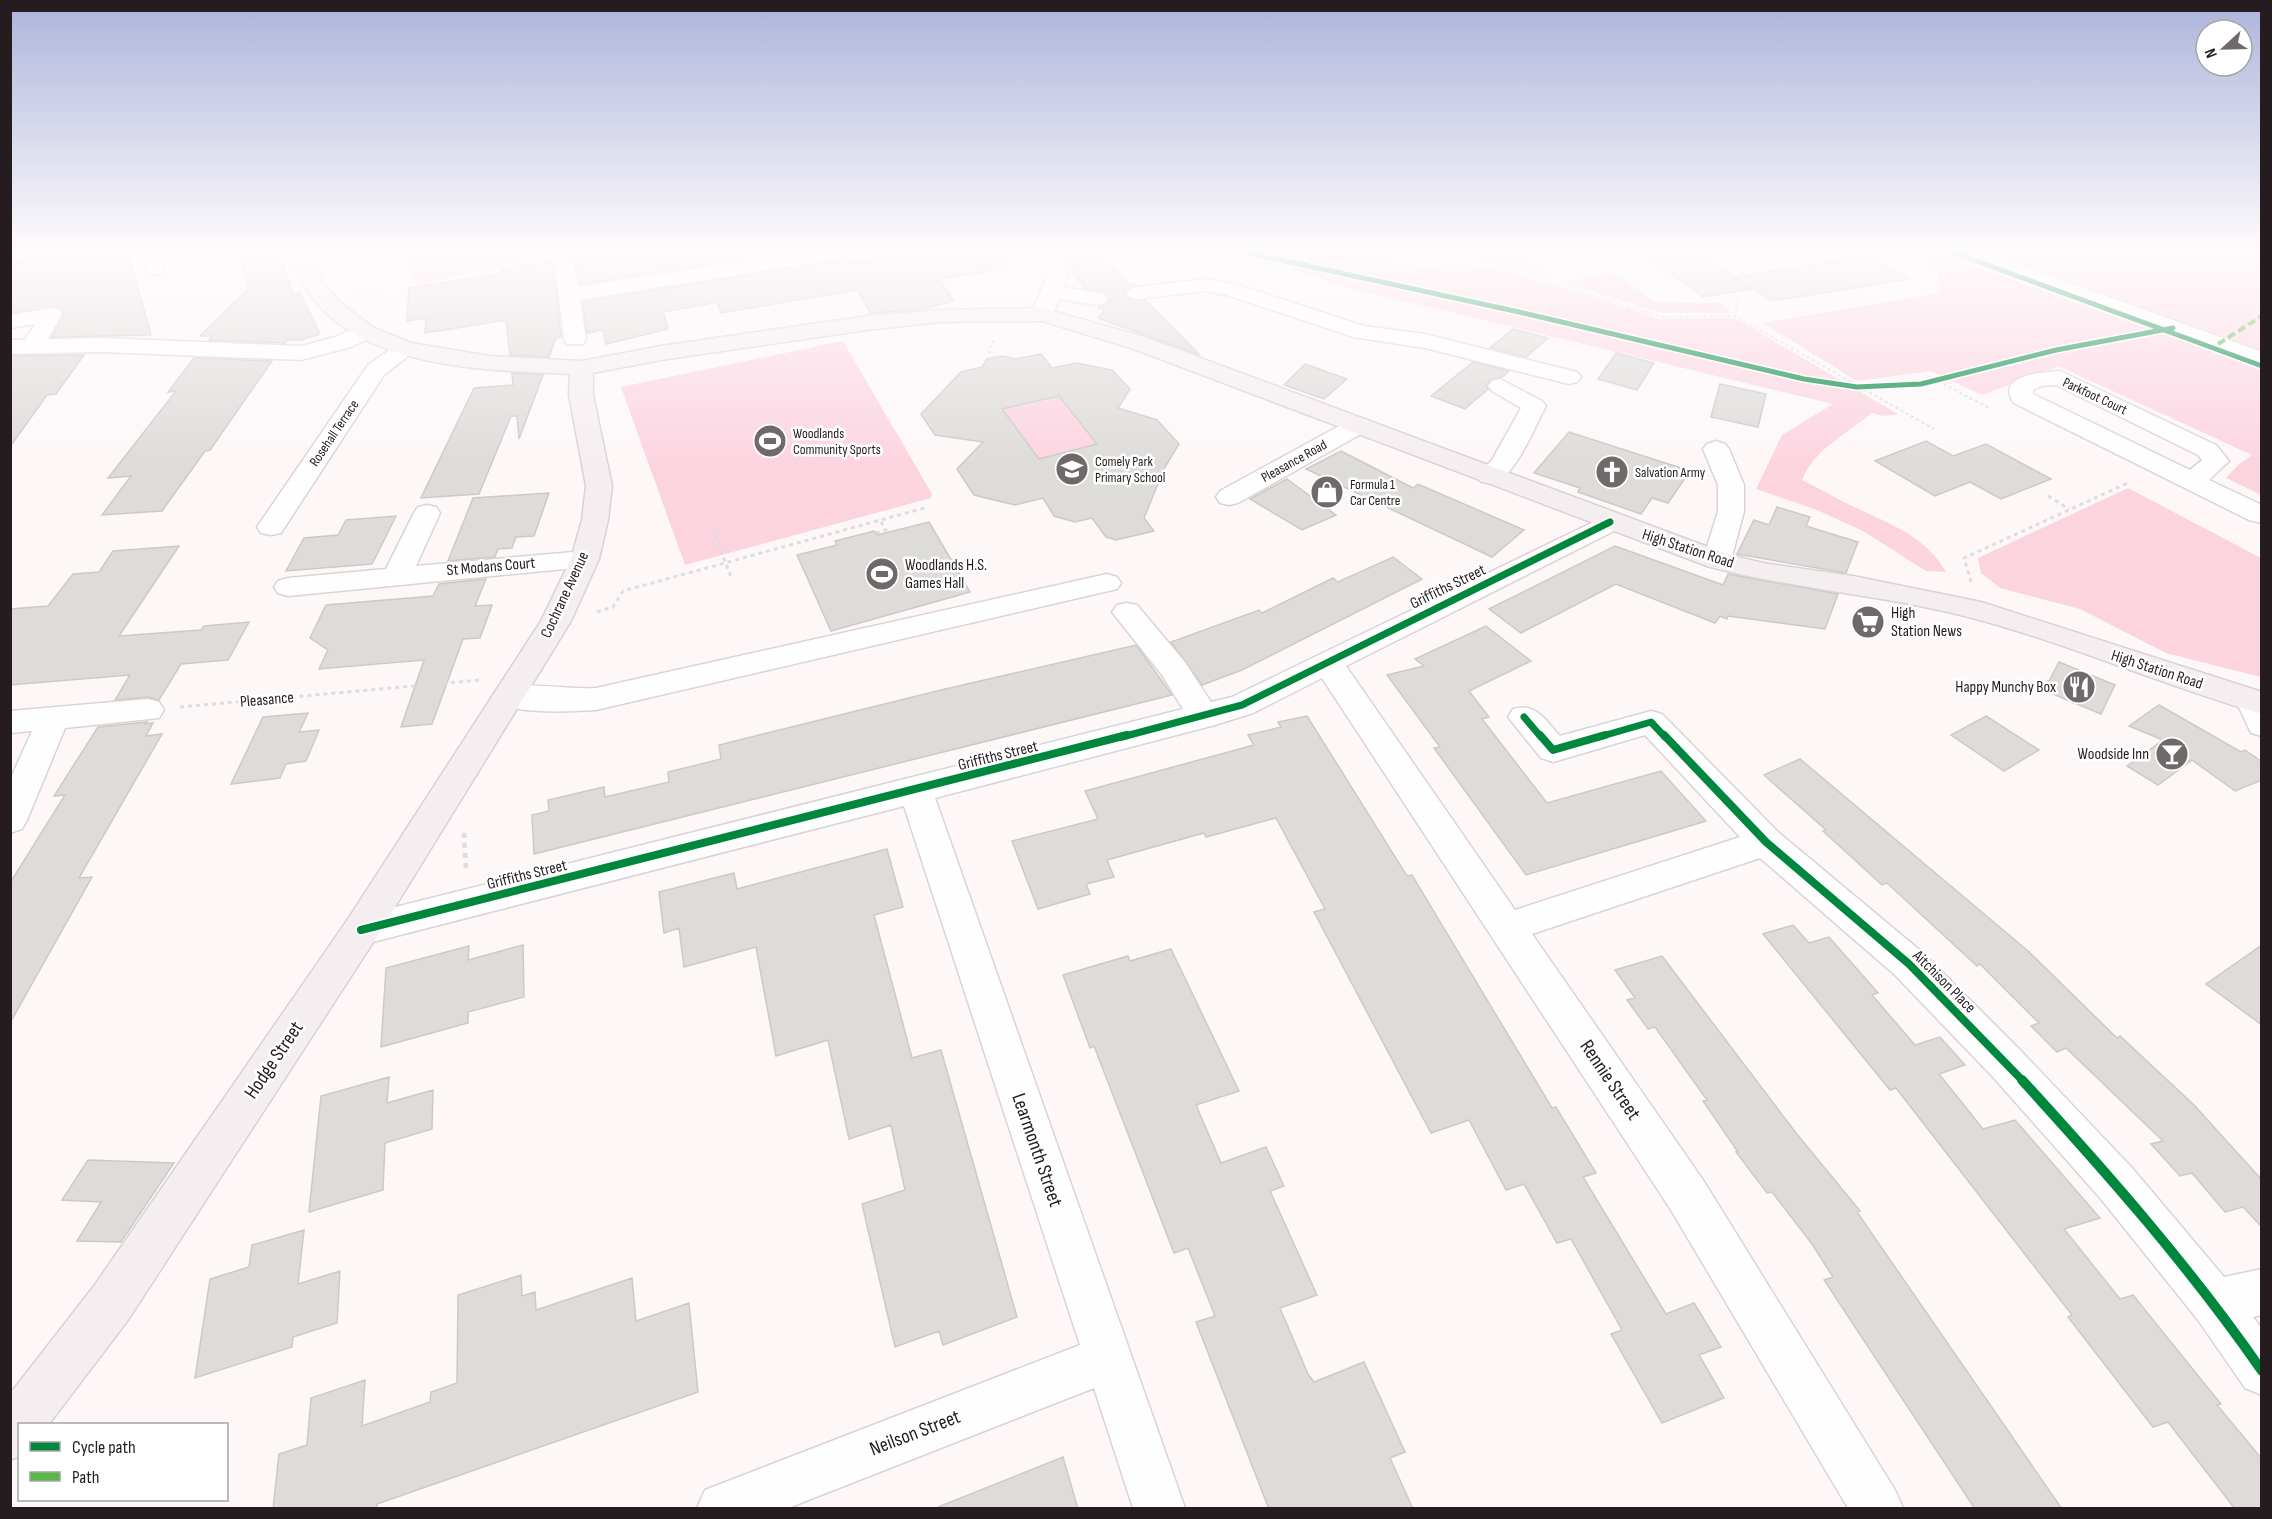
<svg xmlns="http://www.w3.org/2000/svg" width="2272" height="1519" font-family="'Sofia Sans Condensed',sans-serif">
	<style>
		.green { fill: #fcd4e0 }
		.building { fill: #dddcd9; stroke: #cccac8; stroke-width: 1.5; fill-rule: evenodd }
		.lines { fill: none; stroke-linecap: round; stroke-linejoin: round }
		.minor-tunnel { stroke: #dcd6d7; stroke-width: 22; stroke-dasharray: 22 11; stroke-linecap: butt }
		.minor-casing { stroke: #dbd3d5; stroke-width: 3 }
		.major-casing { stroke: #d7d3d4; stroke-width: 3 }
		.path-far2 { stroke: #dedddd; stroke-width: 2; stroke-dasharray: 3 3; stroke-linecap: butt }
		.path-far1 { stroke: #dedddd; stroke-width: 3; stroke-dasharray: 4 4; stroke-linecap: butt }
		.path { stroke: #dedddd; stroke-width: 4.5; stroke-dasharray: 5 5; stroke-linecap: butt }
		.minor { fill: #fffefe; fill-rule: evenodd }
		.major { fill: #f5eef1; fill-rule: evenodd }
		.quiet { stroke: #58b947; stroke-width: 4; stroke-dasharray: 8 4; stroke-linecap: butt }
		.cycleway-far3-casing { stroke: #fff; stroke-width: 8 }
		.cycleway-far2-casing { stroke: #fff; stroke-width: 10 }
		.cycleway-far1-casing { stroke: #fff; stroke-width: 12 }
		.cycleway-casing { stroke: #fff; stroke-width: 14 }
		.cycleway-far3 { stroke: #00873e; stroke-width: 5 }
		.cycleway-far2 { stroke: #00873e; stroke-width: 7 }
		.cycleway-far1 { stroke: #00873e; stroke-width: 8 }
		.cycleway { stroke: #00873e; stroke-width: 10 }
		.labels { text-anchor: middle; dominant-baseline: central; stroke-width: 5; stroke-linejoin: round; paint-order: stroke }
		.far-street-label { font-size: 14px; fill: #241c1e; stroke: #fff }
		.far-poi-label { font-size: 14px; fill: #241c1e; stroke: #fff; text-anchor: start }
		.street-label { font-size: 16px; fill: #241c1e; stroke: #fff }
		.poi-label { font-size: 16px; fill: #241c1e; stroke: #fff; text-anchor: start }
		.near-street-label { font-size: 20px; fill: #241c1e; stroke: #fff }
	</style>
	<rect width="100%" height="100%" fill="#fdf7f8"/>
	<!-- green -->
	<path class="green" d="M434 252H558L419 285 405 259Z
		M1366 252 1369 255 1383 252 1457 261 1552 284 1659 319 1735 318 1898 414 1884 416 1872 413C1847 434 1815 448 1802 480 1819 488 1835 498 1852 506 1888 523 1926 536 1946 572L1926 571 1863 531 1817 510 1756 489 1782 435 1833 404 1358 290 1239 253Z
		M1479 252H1522L1544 269 1541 276 1468 258Z
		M1989 252H2250L2261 258V350Z
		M1942 254 2261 369V495L2226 478 2238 465 2252 455 2058 366 1982 395 1931 371 1857 381 1763 323 1940 293 1938 270 1922 266 1930 255Z
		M1614 273 1656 302 1720 303 1732 313H1661L1562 282Z
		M843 341 932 494 931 498 685 565 621 387Z
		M1042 389 1072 396 1066 405 1093 439 1111 443 1045 474 989 414 1004 397 1012 407 1049 399Z
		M2128 488 2261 558V677L2166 653 2080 609 2000 588 1981 573 1978 558Z"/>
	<!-- building -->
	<path class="building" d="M61 252H128L151 335 52 337 64 315 59 307 10 313V263Z
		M264 252H279L293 293H300L320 334 302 340H288L285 343 209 340 212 336H200L249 288 239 257Z
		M597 252H786L580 284 574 260 569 259 597 255Z
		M917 252H1005L1006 268 939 279 954 301 918 310 870 313 857 290 721 313 717 302 663 312 668 329 606 344 603 330 587 333 583 302 841 260 848 256 849 263Z
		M1058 252H1096L1131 286 1124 293 1128 299 1145 300 1200 355 1098 318 1104 311 1101 307 1109 300 1106 293 1086 289Z
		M1641 252H1700L1750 289 1703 297Z
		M1869 255 1909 279 1771 301 1735 277Z
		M555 261 553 265 561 337 556 338 549 357 510 355 506 320 425 333 426 318 407 321 409 288 501 274 500 269Z
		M1513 329 1548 338 1526 357 1490 348Z
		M1616 353 1654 363 1637 390 1598 379Z
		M1041 354 1052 368 1076 363 1112 370 1130 389 1118 408 1157 420 1179 444 1165 467 1144 518 1154 531 1116 540 1106 537 1092 518 1075 522 1054 516 1043 498 1015 505 974 495 957 469 983 442 935 435 921 414 961 372 982 367 987 359 1003 356 1015 359ZM1059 396 1097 444 1039 459 1002 409Z
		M84 355 56 394 47 395 10 447V356Z
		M194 358 272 361 210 450 205 451 162 511 102 515 131 476 108 478 176 391 168 392Z
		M1473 362 1509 371 1502 377 1490 380 1486 386 1488 389 1465 409 1431 396Z
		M1305 364 1347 379 1324 399 1284 385Z
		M512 373 543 375 519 439 517 416H511L479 494 421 498 474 388 513 385Z
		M1720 384 1766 394 1758 427 1711 417Z
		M1569 432 1690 471 1668 503 1652 498 1641 514 1578 492 1580 488 1534 473Z
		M1926 441 1953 456 1986 444 2051 479 2001 499 1970 482 1935 496 1875 461Z
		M1341 451 1413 488 1418 484 1524 530 1492 557 1306 469Z
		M1287 479 1336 515 1302 530 1250 499Z
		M549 493 534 536 516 537 512 548 498 549 495 557 448 561 473 498Z
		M1777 507 1810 517 1806 526 1858 542 1846 573 1737 554 1754 520 1769 525Z
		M396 516 372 564 286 571 304 538 338 535 346 520Z
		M929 522 970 592 831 631 797 555 837 545 835 541 874 531 877 535Z
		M179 546 119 636 201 630 204 626 249 622 228 660 181 664 159 700 148 697 115 700 130 675 10 685V609L48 606 73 574 99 572 113 551Z
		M1615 546 1723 585 1728 574 1838 594 1825 629 1728 616 1727 619 1720 616 1715 623 1616 584 1521 633 1489 609Z
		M1393 557 1422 579 1242 670 1202 685 1171 642 1259 610 1262 613 1333 578 1338 582Z
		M486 579 475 606 492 605 480 638 463 639 432 724 401 727 424 660 319 669 328 650 310 638 326 605 433 596 439 584Z
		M1486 626 1531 661 1469 691 1489 717 1482 719 1547 803 1661 771 1706 821 1526 875 1434 748 1440 747 1387 675 1424 666 1415 659Z
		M1136 645 1172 695 534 854 532 815 549 811 548 800 604 787 605 797 669 782 668 772 721 759 719 745 941 690Z
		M2059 662 2115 685 2101 714 2036 687 2049 681Z
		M2159 705 2241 752 2245 750 2262 762V780L2235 791 2192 760 2158 785 2127 766 2163 740 2129 726Z
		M308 713 299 732 319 730 306 761 286 764 280 778 231 784 263 717Z
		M1307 716 1407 876 1412 875 1552 1108 1556 1107 1596 1173 1583 1177 1666 1314 1694 1303 1721 1347 1699 1355 1724 1398 1662 1423 1611 1334 1622 1330 1571 1239 1557 1243 1524 1184 1506 1190 1469 1120 1431 1133 1314 912 1325 909 1276 818 1206 837 1204 833 1107 860 1114 877 1086 884 1090 894 1038 909 1012 841 1098 819 1085 791 1254 745 1248 735 1281 727 1278 722Z
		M1986 716 2039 750 2004 771 1951 735Z
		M147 722 145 724 153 723 146 736 162 734 79 878 92 877 10 1023V883L65 795 54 796 98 727Z
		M1800 759 2028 951 2117 1038 2120 1036 2194 1105 2262 1180V1227L2243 1207 2225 1212 2192 1173 2180 1176 2151 1144 2163 1141 2066 1048 2057 1052 2031 1026 2039 1023 1980 964 1977 966 1887 883 1882 885 1823 831 1826 830 1764 775Z
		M887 849 903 907 874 915 912 1058 941 1050 1017 1317 943 1345 939 1331 895 1347 862 1204 905 1190 891 1125 849 1139 828 1040 776 1056 756 947 684 967 679 928 664 933 659 892 734 873 737 889Z
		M1793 925 1809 943 1829 937 1878 993 1872 995 1915 1045 1940 1037 1965 1065 1939 1074 1983 1129 2015 1120 2100 1218 2064 1229 2120 1299 2133 1295 2221 1404 2217 1405 2262 1459V1509H2235L2168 1422 2153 1427 2068 1317 2072 1315 1896 1088 1890 1090 1763 934Z
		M523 945 524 997 468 1012V1023L381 1047 386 968 469 946 468 960Z
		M2262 945V1025L2206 984Z
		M1171 949 1239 1091 1196 1105 1221 1163 1266 1147 1284 1186 1270 1191 1317 1295 1280 1308 1308 1374 1314 1382 1364 1362 1405 1452 1390 1458 1413 1509H1269L1196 1322 1215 1316 1188 1248 1174 1253 1094 1046 1090 1048 1063 975 1128 956 1130 961Z
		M1662 956 1796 1133 1860 1211 1857 1212 2062 1509H1975L1824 1280 1833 1277 1812 1244 1772 1192 1767 1193 1736 1152H1738L1703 1101 1707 1100 1655 1027 1648 1029 1627 1000 1635 998 1615 970Z
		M389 1077 387 1103 433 1090 432 1129 385 1143 383 1190 309 1212 321 1096Z
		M88 1160 174 1163 121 1242 77 1241 101 1202 62 1200Z
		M304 1230 298 1284 340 1271 337 1323 293 1337 292 1347 195 1378 210 1279 249 1267 252 1245Z
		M521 1275 522 1296 535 1292 536 1310 632 1278 636 1321 689 1303 698 1392 377 1504V1509H273L279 1454 307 1445 311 1398 365 1380 362 1426 430 1402 431 1392 457 1383 458 1295Z
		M1063 1457 1078 1509H938V1507Z"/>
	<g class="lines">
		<!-- minor-tunnel -->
		<path class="minor-tunnel" d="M1096 299 1137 293"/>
		<!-- minor casing -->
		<g class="minor-casing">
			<path id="minor" d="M174 252 163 260 164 270 161 274H147L143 257 146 253Z
				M388 252H423L420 256 368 269 361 267 358 263 361 259Z
				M802 252H851L841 258 580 300 586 339 583 344H567L564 339 555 265 558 261H572L578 287Z
				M1035 252H1055L1068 273 1063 287 1104 294 1107 299 1104 304 1096 305 1059 299 1051 319H1035L1032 314 1048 273Z
				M1382 252 1428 255 1474 252C1461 271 1395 271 1382 252Z
				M1955 252H1984L2262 352V367L1958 256Z
				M1205 279 1238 285 1364 326 1425 334 1577 372 1581 377 1577 382 1569 384 1425 348 1353 337 1227 295 1205 291 1137 299 1130 297 1126 293 1130 289 1137 287Z
				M51 308 59 309 62 314 48 339 103 338 301 346 335 337 356 327H372L375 332 372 337 351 347 301 360 103 352 10 354V340H25L35 324 10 328V315Z
				M406 342 414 344 417 349 384 375 281 533 271 535 261 533 257 527 368 365 398 344Z
				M2060 371 2216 445 2229 461 2209 480 2262 505V523L2249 520 2014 403C1994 375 2043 372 2060 371ZM2056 385 2198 455 2202 460 2190 470 2033 394V390L2041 386Z
				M1500 379 1542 401 1546 406C1535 426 1518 470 1498 481 1492 485 1486 483 1480 481L1476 476 1492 460 1521 408 1492 391 1488 386 1492 381Z
				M1359 418 1368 420 1371 425 1368 430 1238 503 1229 505 1220 503 1216 497 1220 491 1350 420Z
				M1716 441 1725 444 1729 449 1744 485V511L1731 560 1727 566 1717 568 1707 566 1703 560 1718 511V485L1703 449 1707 444Z
				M427 505 436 507 440 513 416 566 585 551 595 553 599 559 595 565 585 567 288 596 278 593 274 587 278 581 288 578 386 569 414 513 418 507Z
				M1610 514 1620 516 1623 522 1620 528 1346 666 1515 910 1740 837 1645 735 1553 762 1541 758 1508 717 1513 709C1536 702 1545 720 1560 736L1651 711 1662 714 1778 832 1923 953 2021 1051 2133 1169 2224 1277 2262 1269V1315L2253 1317 2262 1329V1395L2245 1388 2198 1320 2101 1199 1993 1077 1895 975 1760 858 1532 934 1703 1180 1895 1490 1903 1508H1848L1671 1210 1322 678 1253 713 1215 725 935 798 1185 1508H1133L1094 1388 788 1508H697L705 1490 1080 1345 904 806 361 945 348 941 342 930 348 919 1183 709 1162 675 1112 612 1117 605 1127 603 1137 605 1184 661 1211 702 1232 697Z
				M1107 574 1117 577 1121 583 1117 589 596 710C564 712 529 713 498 705L493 697 498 689C526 681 565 690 596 688Z
				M2252 690 2262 693V736L2251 733 2236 701 2241 693Z
				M148 699 159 702 164 710 159 718 65 728 27 820 22 829 10 833V780L32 731 10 733V711Z"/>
		</g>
		<!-- major casing -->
		<g class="major-casing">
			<path id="major" d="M287 252H307L326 287 342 304 372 327 411 343 490 356 582 361 661 346 867 316 939 310 1043 308 1147 338 1727 554 1763 563 1853 576 1981 602 2262 692V714C2165 686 2072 645 1976 619 1887 595 1795 590 1707 566L1131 348 1042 321 939 322 867 330 661 360 593 373V395L612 486 608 520 599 559 571 621 374 941 128 1320 49 1424H20V1456L10 1460V1394L94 1286 348 919 541 621 571 559 582 520 586 486 569 395 570 374C492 370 387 370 326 313 308 296 298 274 287 252Z"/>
		</g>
		<!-- path-far2 -->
		<path class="path-far2" d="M1734 252 1744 264 1735 316
			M1157 264 1193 252
			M1485 266 1553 282 1550 270 1528 252
			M1553 282 1661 317 1735 316 1934 429
			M359 295 377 289
			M994 340 989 351 994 358
			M1938 381 1991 409"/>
		<!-- path-far1 -->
		<path class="path-far1" d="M2048 496 2069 509
			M876 533 886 530 881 522
			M715 535 731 577
			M1971 582 1964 558 2130 482
			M597 612 613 607 623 591 928 507
			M180 707 480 680"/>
		<!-- path -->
		<path class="path" d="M464 833 466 870"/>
		<!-- minor -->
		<use href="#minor" class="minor"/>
		<!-- major -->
		<use href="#major" class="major"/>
		<!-- quiet -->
		<path class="quiet" d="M2218 344 2262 316"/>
		<!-- cycleway-far3 casing -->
		<g class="cycleway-far3-casing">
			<path id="cycleway-far3" d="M1244 252 1519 312 1804 379 1857 387 1921 384 2056 350 2173 328
				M1952 252 2262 366"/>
		</g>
		<!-- cycleway-far2 casing -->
		<g class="cycleway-far2-casing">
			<path id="cycleway-far2" d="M1524 717 1541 737
				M1122 737 1242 705 1610 522
				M1599 737 1651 722 1665 737"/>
		</g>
		<!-- cycleway-far1 casing -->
		<g class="cycleway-far1-casing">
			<path id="cycleway-far1" d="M1540 735 1553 750 1605 735
				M1664 735 1766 842 1909 964 2023 1081
				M361 930 1127 735"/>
		</g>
		<!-- cycleway casing -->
		<g class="cycleway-casing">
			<path id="cycleway" d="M2022 1080C2107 1173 2190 1267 2262 1371"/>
		</g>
		<!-- cycleway-far3 -->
		<use href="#cycleway-far3" class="cycleway-far3"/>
		<!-- cycleway-far2 -->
		<use href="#cycleway-far2" class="cycleway-far2"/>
		<!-- cycleway-far1 -->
		<use href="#cycleway-far1" class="cycleway-far1"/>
		<!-- cycleway -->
		<use href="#cycleway" class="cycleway"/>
	</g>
	<!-- sky -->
	<linearGradient id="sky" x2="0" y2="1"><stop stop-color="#adb4db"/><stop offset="0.54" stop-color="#fefbfc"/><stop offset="1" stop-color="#fefbfc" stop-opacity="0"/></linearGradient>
	<rect width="2272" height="465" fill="url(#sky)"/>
	<!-- icons -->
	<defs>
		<g id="stadium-disc" transform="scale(1.725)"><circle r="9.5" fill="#70696a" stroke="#fff"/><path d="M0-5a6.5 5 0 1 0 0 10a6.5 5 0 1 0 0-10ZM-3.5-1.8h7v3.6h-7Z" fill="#fff"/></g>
		<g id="school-disc" transform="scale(1.725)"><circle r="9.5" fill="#70696a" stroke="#fff"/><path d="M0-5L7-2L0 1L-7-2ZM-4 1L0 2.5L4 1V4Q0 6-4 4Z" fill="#fff"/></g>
		<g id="church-disc" transform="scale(1.725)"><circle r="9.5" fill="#70696a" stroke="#fff"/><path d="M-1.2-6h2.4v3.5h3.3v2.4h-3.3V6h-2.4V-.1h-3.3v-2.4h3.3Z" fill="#fff"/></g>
		<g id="shop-disc" transform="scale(1.725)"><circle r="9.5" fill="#70696a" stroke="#fff"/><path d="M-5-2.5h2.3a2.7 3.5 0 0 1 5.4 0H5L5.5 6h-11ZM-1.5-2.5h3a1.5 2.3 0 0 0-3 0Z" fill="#fff"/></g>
		<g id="supermarket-disc" transform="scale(1.725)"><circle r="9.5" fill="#70696a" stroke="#fff"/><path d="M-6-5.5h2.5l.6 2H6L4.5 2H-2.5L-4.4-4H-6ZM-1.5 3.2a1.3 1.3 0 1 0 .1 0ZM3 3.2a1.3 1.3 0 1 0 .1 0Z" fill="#fff"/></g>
		<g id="restaurant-disc" transform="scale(1.725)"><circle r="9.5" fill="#70696a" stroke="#fff"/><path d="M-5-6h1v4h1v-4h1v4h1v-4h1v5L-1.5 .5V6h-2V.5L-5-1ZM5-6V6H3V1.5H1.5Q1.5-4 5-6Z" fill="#fff"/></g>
		<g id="bar-disc" transform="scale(1.725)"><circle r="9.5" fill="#70696a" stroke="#fff"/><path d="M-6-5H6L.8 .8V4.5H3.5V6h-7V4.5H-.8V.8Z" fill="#fff"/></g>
	</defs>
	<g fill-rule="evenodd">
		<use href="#stadium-disc" x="770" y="441"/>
		<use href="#school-disc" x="1072" y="469"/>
		<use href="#church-disc" x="1612" y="472"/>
		<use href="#shop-disc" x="1327" y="492"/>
		<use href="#stadium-disc" x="882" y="574"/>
		<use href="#supermarket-disc" x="1868" y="622"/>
		<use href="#restaurant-disc" x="2079" y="687"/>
		<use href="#bar-disc" x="2172" y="754"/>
	</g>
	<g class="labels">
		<!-- far-street labels -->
		<g class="far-street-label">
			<text transform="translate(2095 396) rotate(25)">Parkfoot Court</text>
			<text transform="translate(334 433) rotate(-56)">Rosehall Terrace</text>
			<text transform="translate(1294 461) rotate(-29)">Pleasance Road</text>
		</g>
		<!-- far-poi labels -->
		<g class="far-poi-label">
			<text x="793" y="433">Woodlands<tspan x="793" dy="16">Community Sports</tspan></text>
			<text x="1095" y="461">Comely Park<tspan x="1095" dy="16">Primary School</tspan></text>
			<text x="1635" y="472">Salvation Army</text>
			<text x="1350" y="484">Formula 1<tspan x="1350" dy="16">Car Centre</tspan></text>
		</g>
		<!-- street labels -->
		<g class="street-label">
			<text transform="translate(1688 549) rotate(18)">High Station Road</text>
			<text transform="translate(491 567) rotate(-5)">St Modans Court</text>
			<text transform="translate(1448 587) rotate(-26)">Griffiths Street</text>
			<text transform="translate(565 595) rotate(-65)">Cochrane Avenue</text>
			<text transform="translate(2157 670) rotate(18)">High Station Road</text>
			<text transform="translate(267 700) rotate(-5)">Pleasance</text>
			<text transform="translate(998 756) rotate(-14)">Griffiths Street</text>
			<text transform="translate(527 875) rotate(-14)">Griffiths Street</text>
			<text transform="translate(1944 982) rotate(45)">Aitchison Place</text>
		</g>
		<!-- poi labels -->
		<g class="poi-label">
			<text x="905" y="565">Woodlands H.S.<tspan x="905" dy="18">Games Hall</tspan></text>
			<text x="1891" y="613">High<tspan x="1891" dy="18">Station News</tspan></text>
			<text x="2056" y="687" text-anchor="end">Happy Munchy Box</text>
			<text x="2149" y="754" text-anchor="end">Woodside Inn</text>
		</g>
		<!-- near-street labels -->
		<g class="near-street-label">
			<text transform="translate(274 1060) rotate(-56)">Hodge Street</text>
			<text transform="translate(1610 1080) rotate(56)">Rennie Street</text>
			<text transform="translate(1037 1150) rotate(71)">Learmonth Street</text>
			<text transform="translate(915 1433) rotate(-21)">Neilson Street</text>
		</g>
	</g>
	<!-- border -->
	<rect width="2272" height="1519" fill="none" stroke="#241c1e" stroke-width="24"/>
	<!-- legend -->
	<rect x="18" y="1423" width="210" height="78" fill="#ffffff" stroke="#a7a4a5" stroke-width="1.5"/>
	<rect x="30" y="1442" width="30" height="9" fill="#00873e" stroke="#a7a4a5" stroke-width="1.5"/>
	<text x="72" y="1453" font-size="18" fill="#241c1e">Cycle path</text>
	<rect x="30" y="1472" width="30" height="9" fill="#58b947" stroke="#a7a4a5" stroke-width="1.5"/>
	<text x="72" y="1483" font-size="18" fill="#241c1e">Path</text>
	<!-- north arrow -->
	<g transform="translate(2224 48) rotate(248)"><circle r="28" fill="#ffffff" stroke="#a7a4a5" stroke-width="1.5"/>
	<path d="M0-4.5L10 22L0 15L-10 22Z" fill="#70696a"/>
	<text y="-9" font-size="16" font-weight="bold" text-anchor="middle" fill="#241c1e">N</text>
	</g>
</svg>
